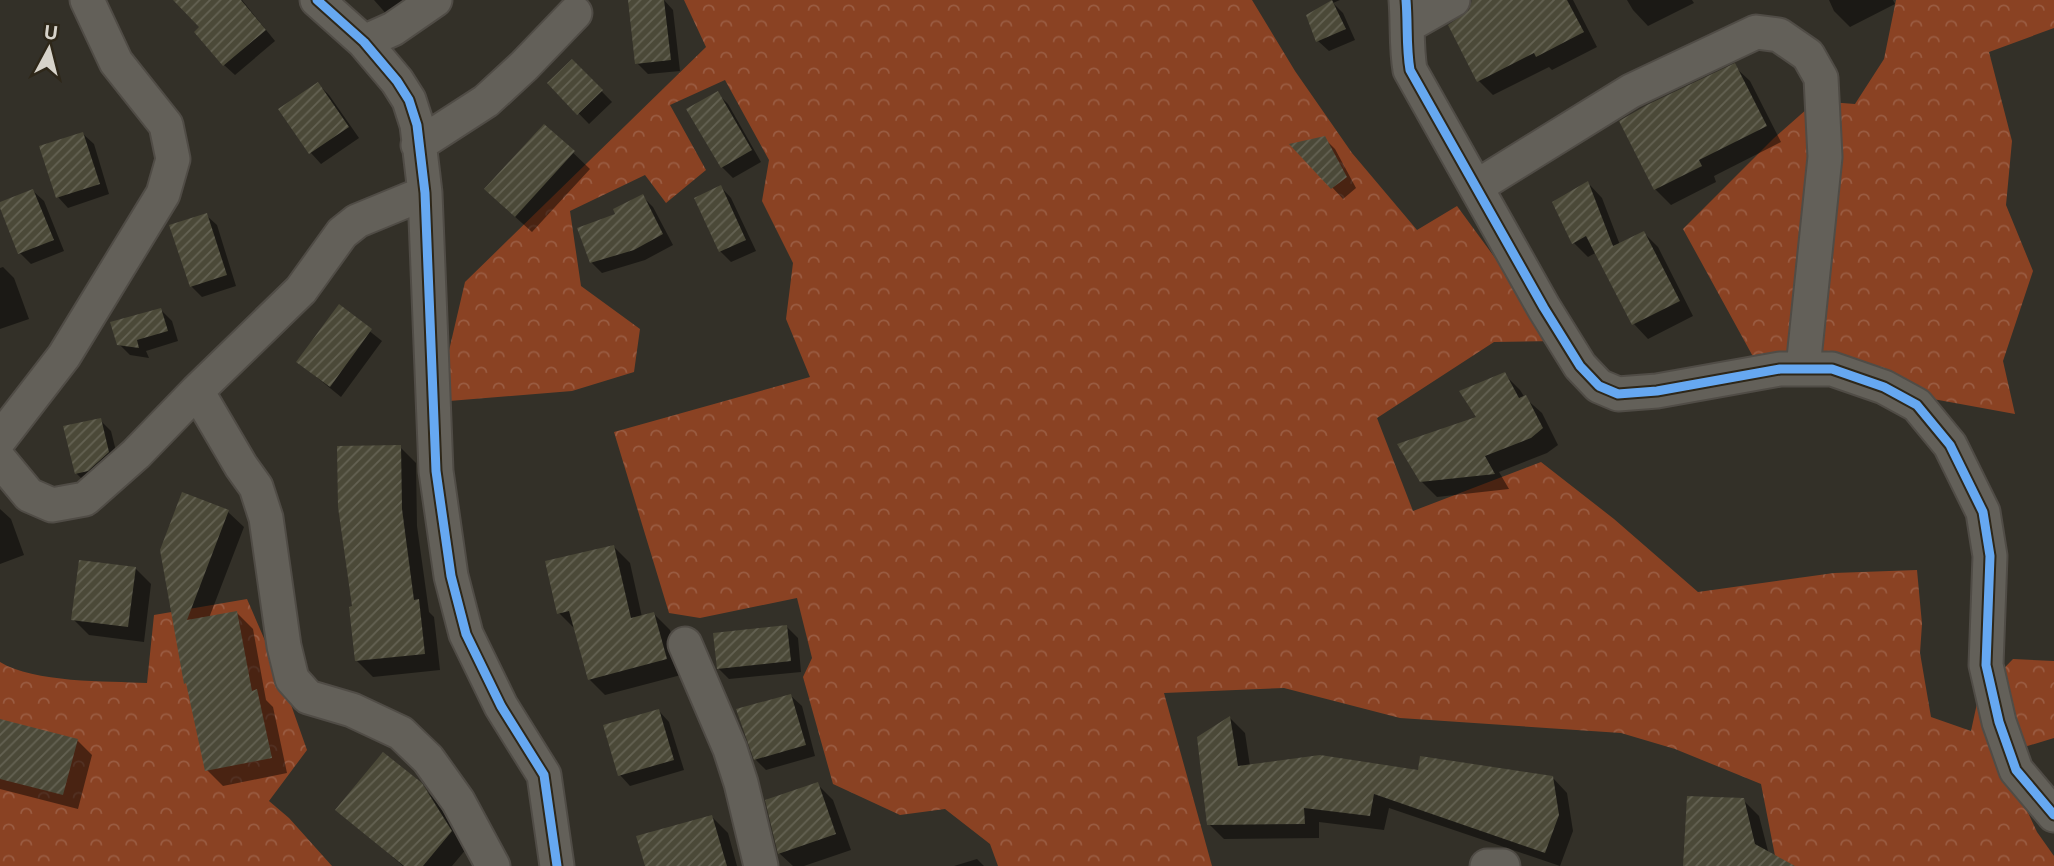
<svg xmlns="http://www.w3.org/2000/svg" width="2054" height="866" font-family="'Open Sans',sans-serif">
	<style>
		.forest { fill: url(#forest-crowns) }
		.shadow { fill: #0007 }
		.building { fill: url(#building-hatch) }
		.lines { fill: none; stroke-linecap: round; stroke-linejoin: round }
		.minor-casing { stroke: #504c46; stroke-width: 37 }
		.minor { stroke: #636059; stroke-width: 33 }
		.cycleway-casing { stroke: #2e2719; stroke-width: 13 }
		.cycleway { stroke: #66a8f1; stroke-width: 9 }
	</style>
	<defs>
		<pattern id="forest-crowns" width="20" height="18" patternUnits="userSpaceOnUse" patternTransform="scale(1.75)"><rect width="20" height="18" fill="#8a4223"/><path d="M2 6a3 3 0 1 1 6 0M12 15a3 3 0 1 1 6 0" fill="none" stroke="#9a5c42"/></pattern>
		<pattern id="building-hatch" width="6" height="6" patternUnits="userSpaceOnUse" patternTransform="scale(1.75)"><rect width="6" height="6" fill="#4b4938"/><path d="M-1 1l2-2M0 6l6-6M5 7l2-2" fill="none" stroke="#646253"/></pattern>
	</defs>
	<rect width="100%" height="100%" fill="#333028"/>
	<!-- forest -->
	<path class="forest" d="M684 0H1252L1295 71 1352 153 1417 230 1457 206 1556 341 1494 342 1377 418 1413 511 1541 462 1614 519 1698 592 1834 573 1917 570 1922 624 1920 653 1931 717 1971 731 1979 694 2013 659 2054 661V738L2001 754 2037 832 2054 856V866H1777L1761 784 1675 749 1621 733 1400 718 1284 688 1164 693 1212 866H998L990 844 945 809 900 815 833 784 803 677 812 658 797 598 700 618 669 613 614 432 810 377 786 319 793 263 762 201 769 160 725 80 670 105 706 170 666 203 645 175 570 211 581 286 640 329 634 372 572 391 437 402 465 282 706 47Z
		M1896 0H2054V28L1989 52 2012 141 2006 205 2033 271 2003 361 2015 414 1922 397 1762 373 1683 229 1774 138 1816 101 1855 104 1884 59Z
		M247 599 283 682 307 750 269 801 289 818 332 866H0V662C34 683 106 681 147 683L154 615Z"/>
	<!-- shadow -->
	<path class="shadow" d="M175 0H242L275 41 235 75 224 65 202 28Z
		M374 0H414L389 17Z
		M654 0H664L673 10 680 71 648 74 637 63Z
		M1331 0H1340L1333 3 1343 13 1355 40 1329 51 1318 41 1333 2Z
		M1474 0H1573L1597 47 1552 70 1549 67 1493 95 1479 81 1471 11Z
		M1627 0H1692L1694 3 1648 26 1633 10Z
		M1829 0H1893L1895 4 1850 27 1834 11Z
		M572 61 612 102 589 124 549 83Z
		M1734 66 1750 81 1781 142 1714 176 1716 182 1671 205 1655 189Z
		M318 84 329 95 359 138 321 164 311 153 280 110Z
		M717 93 728 104 761 162 733 178 722 167Z
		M545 126 590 169 532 232 502 205Z
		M83 134 94 144 109 194 68 208 58 197Z
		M1324 138 1335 149 1356 188 1343 199 1293 145Z
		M1588 183 1602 198 1620 245 1644 233 1658 247 1693 316 1648 339 1634 324 1597 252 1588 257 1574 243Z
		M721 187 731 198 756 251 731 262 720 251Z
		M33 191 44 201 64 251 31 264 20 253Z
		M642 196 653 207 673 245 645 260 602 273 591 262 618 215Z
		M206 215 217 225 236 286 202 297 191 286Z
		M3 267 14 278 29 319 0 329V268Z
		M339 307 382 341 341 397 298 362Z
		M161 310 172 321 178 341 146 351 149 358 130 355 119 344Z
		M1504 374 1520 390 1525 398 1542 413 1558 445 1547 453 1499 472 1509 489 1437 497 1421 481 1478 418Z
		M100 420 111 431 119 463 87 484 76 473Z
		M400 447 416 463 417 526 429 612 434 617 440 670 373 677 357 661 354 608Z
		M0 509 11 519 24 555 0 564Z
		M228 512 244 527 209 618 237 613 253 629 266 700 273 707 287 773 223 786 207 770 161 550Z
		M614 547 630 563 642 617 654 614 670 630 681 675 605 695 589 679 575 629 559 613Z
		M135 568 151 584 144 642 89 635 73 619Z
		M787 627 798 638 801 672 729 679 718 668Z
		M791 696 802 706 815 756 766 770 755 759Z
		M659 711 669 722 684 770 630 786 620 775Z
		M1230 718 1245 733 1250 766 1552 777 1567 793 1573 831 1560 866 1389 808 1384 830 1319 822V838L1224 839 1209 824Z
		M0 721 77 740 92 755 78 809 0 789Z
		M817 784 833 800 851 850 804 866H793L779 853Z
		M421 785 437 802 467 848 452 866H403L338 809Z
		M1743 800 1759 816 1769 855 1779 866H1685Z
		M712 817 728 833 737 866H646Z
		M977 859 984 866H954Z"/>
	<!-- building -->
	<path class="building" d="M173 0H241L266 30 223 66 194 32 199 27Z
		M628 0H664L671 60 635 64Z
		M1332 0 1346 29 1316 42 1306 15Z
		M1472 0H1567L1584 32 1536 57 1534 53 1477 82 1448 25 1469 10Z
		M572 59 603 90 577 115 547 83Z
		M1735 63 1767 126 1699 160 1702 166 1654 190 1619 121 1647 105Z
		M318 82 349 127 309 154 278 109Z
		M718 91 752 150 721 168 686 109Z
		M544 124 575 151 515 217 484 189Z
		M83 132 100 184 56 198 39 146Z
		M1325 136 1347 177 1331 189 1289 144Z
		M1588 181 1613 246 1644 231 1680 301 1632 325 1586 236 1572 244 1552 202Z
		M721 185 746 240 719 252 694 198Z
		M33 189 54 240 18 254 0 208V202Z
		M643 194 663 234 634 250 590 263 577 228 615 214 613 209Z
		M207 213 227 275 190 287 169 225Z
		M339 304 372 329 330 387 296 362Z
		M161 308 168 331 137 340 139 348 117 345 110 322Z
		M1505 372 1519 398 1526 395 1543 428 1531 438 1485 456 1495 474 1420 482 1397 444 1476 417 1459 391Z
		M101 418 109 452 88 471 75 474 63 426Z
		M401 445 402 509 414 600 419 599 425 654 355 661 349 607 352 606 338 507 337 446Z
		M182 492 229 510 187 620 237 611 252 691 257 689 272 758 205 771 186 683 184 684 160 550Z
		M614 545 631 618 654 612 667 659 588 680 569 611 557 614 545 561Z
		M79 560 136 567 128 627 71 620Z
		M787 625 791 661 717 669 713 633Z
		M791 694 806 745 754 760 736 709Z
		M659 709 674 760 618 776 603 725Z
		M1230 716 1238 766 1320 755 1418 770 1420 756 1553 776 1559 815 1545 853 1374 794 1370 816 1304 808 1305 824 1207 825 1197 737Z
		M0 719 78 739 63 795 0 779Z
		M383 752 422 783 452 831 423 866H404L335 810Z
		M818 782 836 834 778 854 765 800Z
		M1687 796 1744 798 1755 844 1795 866H1683Z
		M712 815 727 866H645L636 836Z"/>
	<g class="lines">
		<!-- minor casing -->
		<g class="minor-casing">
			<path id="minor" d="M317 0 364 42 397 81 409 100 417 125 425 193 436 471 451 576 466 634 501 706 544 775 557 866
				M1406 0C1408 24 1406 47 1410 70L1544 308 1580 366 1599 386 1618 394 1657 391 1780 369H1832L1884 387 1917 405 1950 445 1983 512 1990 556 1986 665 1999 722 2016 770 2054 815
				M1409 25 1453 0
				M364 42 393 29 435 0
				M418 145 486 101 524 66 575 13
				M1476 187 1631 91 1756 32 1779 35 1808 55 1821 78 1825 157 1803 368
				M197 391 241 466 256 487 266 518 284 646 292 679 308 697 352 710 401 733 428 759 458 801 493 866
				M0 439 64 356 163 194 173 159 166 125 116 62 87 0
				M0 460 29 495 52 505 85 499 136 454 197 391 301 290 342 233 357 221 425 193
				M685 644 730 749 741 783 761 866
				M1487 866H1503"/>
		</g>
		<!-- minor -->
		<use href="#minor" class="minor"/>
		<!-- cycleway casing -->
		<g class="cycleway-casing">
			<path id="cycleway" d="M317 0 364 42 397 81 409 100 417 125 425 193 436 471 451 576 466 634 501 706 544 775 557 866
				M1406 0C1408 24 1406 47 1410 70L1544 308 1580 366 1599 386 1618 394 1657 391 1780 369H1832L1884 387 1917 405 1950 445 1983 512 1990 556 1986 665 1999 722 2016 770 2054 815"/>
		</g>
		<!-- cycleway -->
		<use href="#cycleway" class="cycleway"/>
	</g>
	<!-- north arrow -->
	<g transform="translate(49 49) rotate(7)" stroke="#2e2719" stroke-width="5" paint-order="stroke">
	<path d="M0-5L12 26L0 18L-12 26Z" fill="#d7d3ca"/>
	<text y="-10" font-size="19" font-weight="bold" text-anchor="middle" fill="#d7d3ca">U</text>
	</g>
</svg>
